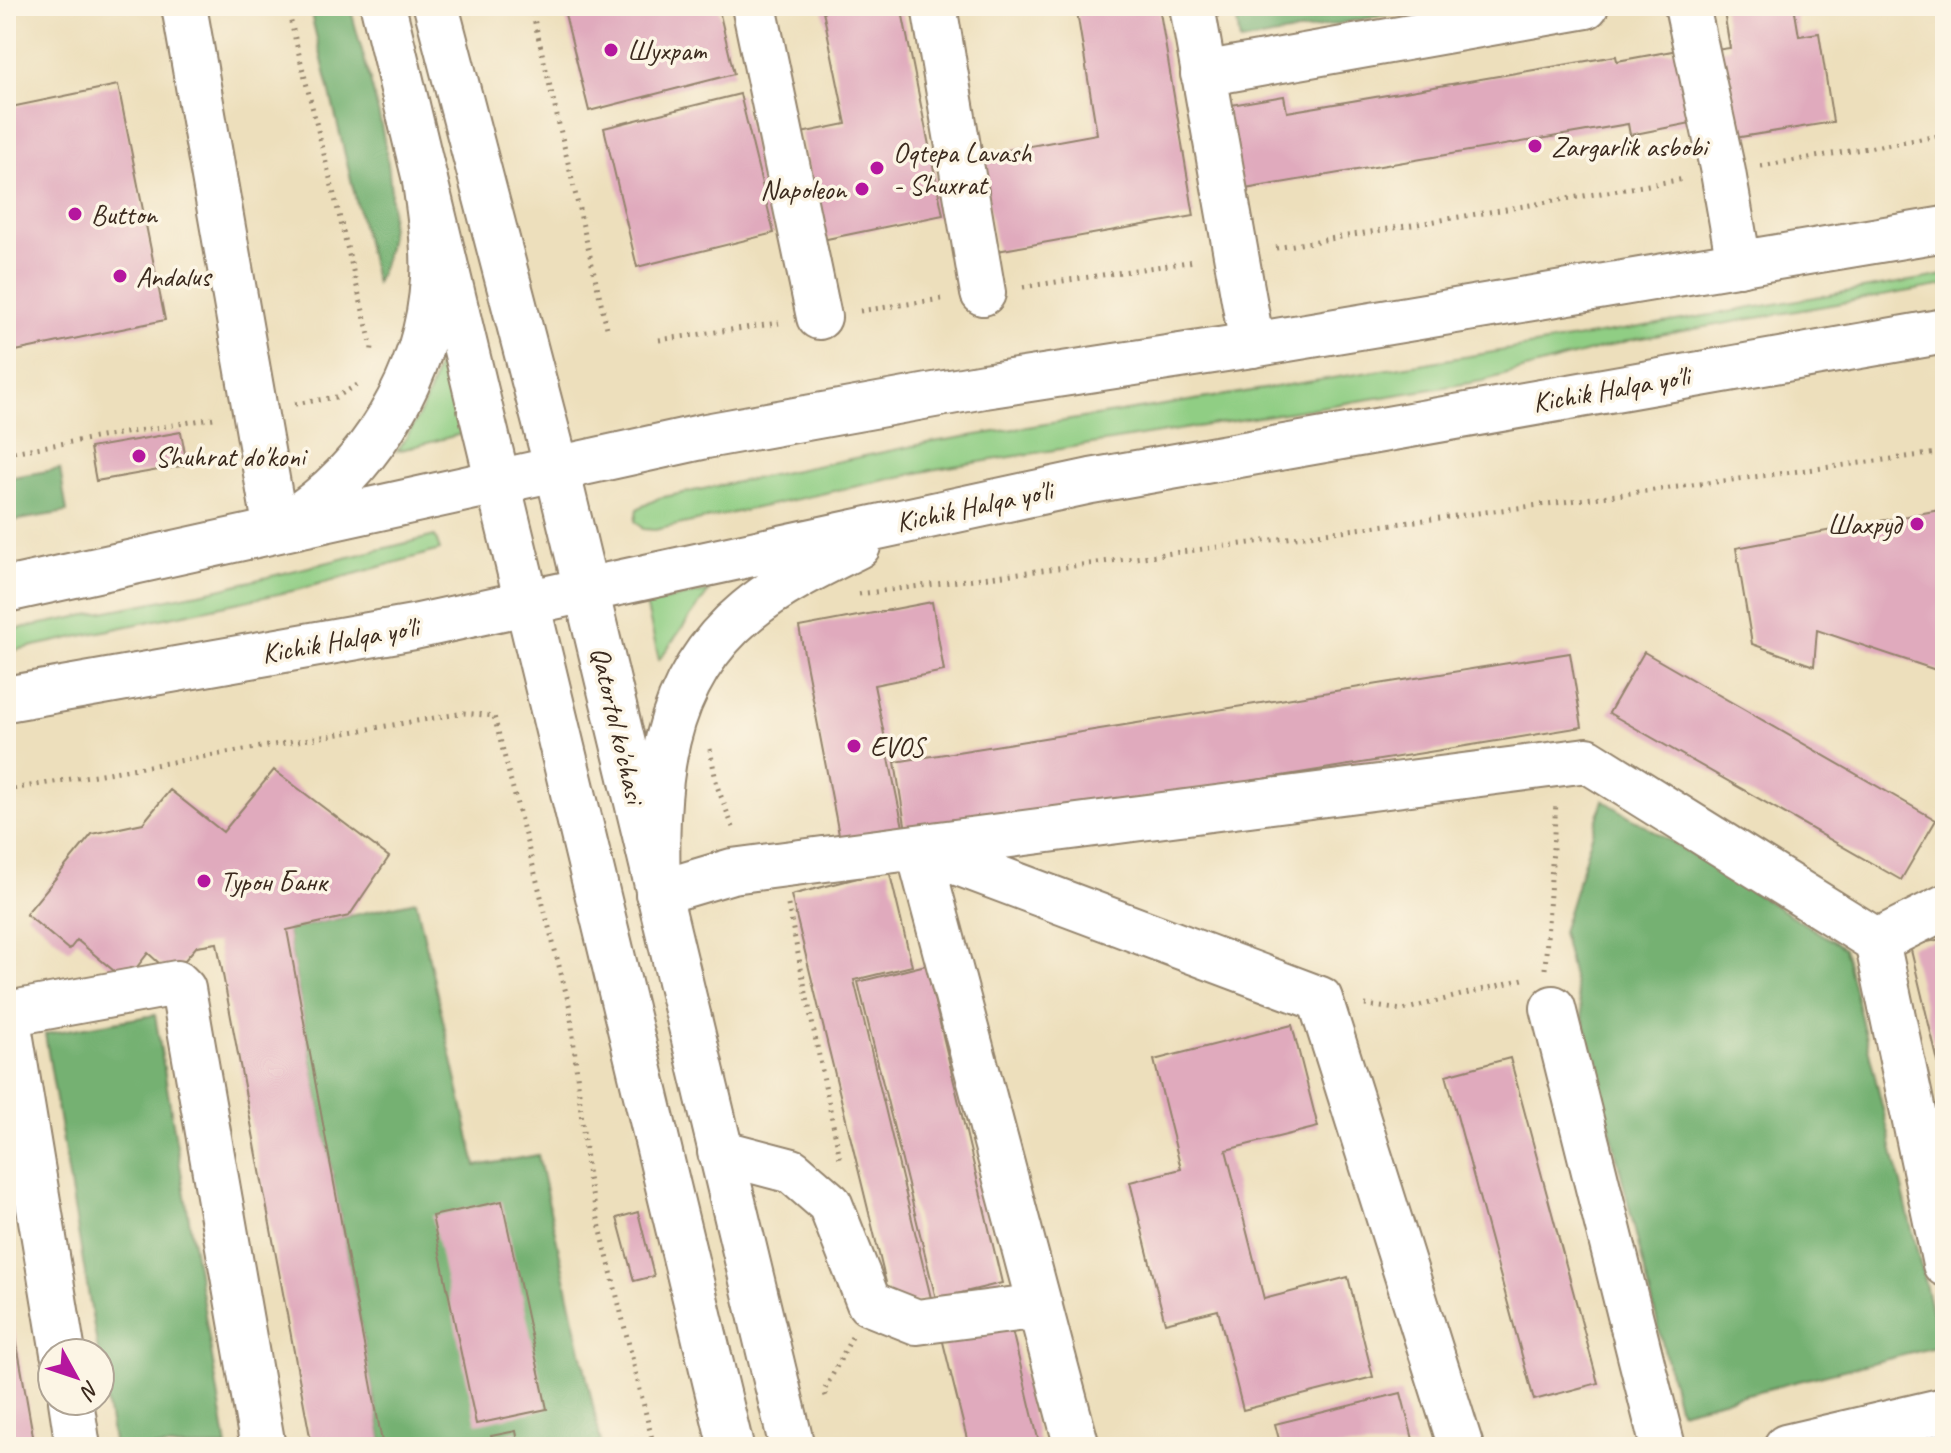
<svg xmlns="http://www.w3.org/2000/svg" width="1951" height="1453" font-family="Caveat,sans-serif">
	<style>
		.green { fill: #90ce84; stroke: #667c51; stroke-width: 2 }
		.forest { fill: #74b172; stroke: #586e48; stroke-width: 2 }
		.building { fill: #e0aabd }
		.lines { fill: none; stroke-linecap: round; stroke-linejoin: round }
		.minor-casing { stroke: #94846d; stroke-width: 48 }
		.major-casing { stroke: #94846d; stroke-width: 48 }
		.highway-casing { stroke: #94846d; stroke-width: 48 }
		.path { stroke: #94846d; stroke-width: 5; stroke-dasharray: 2 6; stroke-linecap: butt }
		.minor { stroke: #fff; stroke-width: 44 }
		.major { stroke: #fff; stroke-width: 44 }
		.highway { stroke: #fff; stroke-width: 44 }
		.poi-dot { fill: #b5179e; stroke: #fcf5e5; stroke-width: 3 }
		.labels { text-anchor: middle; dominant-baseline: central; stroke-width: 7; stroke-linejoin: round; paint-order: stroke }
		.poi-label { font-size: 28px; fill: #3b2a1e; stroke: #fcf5e5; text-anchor: start }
		.street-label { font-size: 28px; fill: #3b2a1e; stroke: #fcf5e5 }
	</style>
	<rect width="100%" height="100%" fill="#fcf5e5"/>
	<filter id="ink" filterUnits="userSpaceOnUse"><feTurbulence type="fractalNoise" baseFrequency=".0125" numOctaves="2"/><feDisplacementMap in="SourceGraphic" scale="16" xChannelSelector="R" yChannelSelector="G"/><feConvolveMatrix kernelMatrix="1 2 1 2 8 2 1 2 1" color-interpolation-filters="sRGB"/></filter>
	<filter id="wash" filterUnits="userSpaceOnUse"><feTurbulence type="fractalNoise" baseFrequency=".006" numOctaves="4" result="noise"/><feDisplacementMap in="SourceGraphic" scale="32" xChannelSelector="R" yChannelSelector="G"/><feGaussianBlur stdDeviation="1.8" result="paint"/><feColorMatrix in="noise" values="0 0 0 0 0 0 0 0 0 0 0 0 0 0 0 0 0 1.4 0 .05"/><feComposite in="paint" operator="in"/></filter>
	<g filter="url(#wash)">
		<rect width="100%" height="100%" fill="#eddfbc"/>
		<!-- green -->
		<path class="green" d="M1945 275V285L1631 340 1482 381 936 469 655 530 643 529 635 521 637 509 659 498 933 442 1482 354Z
			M445 333 469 432 397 451C425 412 436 380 445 333Z
			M435 536 440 550 297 590 6 652V631L219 589Z
			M709 591 659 660 646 604Z"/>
		<!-- forest -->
		<path class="forest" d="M309 6H350C370 87 415 205 376 283Z
			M1235 6H1434L1240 42Z
			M60 469 67 512 6 522V478Z
			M1603 800 1844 948 1940 1346 1679 1411 1562 932Z
			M416 901 476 1166 538 1155 602 1447H383L287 930Z
			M155 1015 227 1447H114L45 1034Z"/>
		<g id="blocks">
			<!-- building -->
			<path class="building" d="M563 6H718L734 74 589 111Z
				M822 6H901L943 215 822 240 801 133 846 124Z
				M1076 6H1159L1194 216 997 251 980 155 1097 134Z
				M1723 6H1794L1799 36 1819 33 1833 122 1722 140 1708 51 1730 48Z
				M1678 50 1691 123 1630 135 1628 124 1239 190 1225 106 1284 96 1287 112 1616 56 1617 61Z
				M118 85 165 320 6 353V108Z
				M740 94 774 233 637 267 604 128Z
				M181 432 187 465 96 481 90 448Z
				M1945 509V673L1817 630 1814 666 1752 644 1736 548Z
				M932 602 944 671 874 685 905 837 842 850 799 627Z
				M1644 652 1936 820 1901 880 1609 713Z
				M1570 653 1582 727 907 837 895 762Z
				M274 770 389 857 349 916 287 930 383 1447H312L217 943 197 946 172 975 148 953 126 981 77 940 69 950 26 914 92 834 143 823 170 790 223 832Z
				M889 870 912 966 854 980 931 1298 892 1307 791 895Z
				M1945 938V1087H1944L1910 946Z
				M926 965 1002 1283 936 1299 858 982Z
				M1292 1025 1318 1127 1226 1150 1264 1299 1348 1277 1373 1377 1243 1410 1218 1310 1165 1323 1130 1182 1181 1169 1154 1060Z
				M1510 1058 1598 1383 1534 1400 1446 1075Z
				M502 1201 547 1409 476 1424 432 1216Z
				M638 1212 654 1276 634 1281 617 1218Z
				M6 1293H8L35 1447H6Z
				M1010 1322 1040 1447H969L942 1338Z
				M1401 1393 1415 1447H1281L1275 1424Z
				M516 1431 519 1447H494L491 1436Z"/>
		</g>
	</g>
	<g filter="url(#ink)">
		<use href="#blocks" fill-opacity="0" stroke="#94846d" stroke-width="2"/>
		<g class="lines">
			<!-- minor casing -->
			<g class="minor-casing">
				<path id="minor" d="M184 6 276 530
					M754 6 819 317
					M934 6 983 293
					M1192 6 1252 345
					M1687 6 1723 172 1739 264
					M1203 74 1586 6
					M658 893 732 871 1587 760 1877 941 1945 1264
					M1877 941 1945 907
					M1553 1008 1663 1447
					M720 1152 792 1171 830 1204 869 1303 917 1322 1040 1306
					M63 1353 7 1014 177 983 183 989 263 1447
					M71 1401 78 1447
					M1077 1447 918 848 1320 999 1461 1447
					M1786 1447 1945 1410"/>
			</g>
			<!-- major casing -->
			<g class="major-casing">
				<path id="major" d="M383 6 731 1447
					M436 6 557 469 792 1447"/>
			</g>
			<!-- highway casing -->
			<g class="highway-casing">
				<path id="highway" d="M288 522C370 471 428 375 433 278 435 246 429 213 425 181
					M6 590 706 436 984 386 1252 345 1945 229
					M6 699 414 627 1091 481 1945 331
					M658 893C655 787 658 684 747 611 779 584 821 564 858 546"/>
			</g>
			<!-- path -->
			<path class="path" d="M287 6 372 347 371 355
				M531 6 608 332
				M1761 166 1945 135
				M1276 248 1684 179
				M1023 287 1195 261
				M860 311 941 299
				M659 340 779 323
				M295 404 336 397 361 383
				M6 453 214 418
				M859 594 1945 452
				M710 749 717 786 734 830
				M6 790 464 713 494 716 570 1008 588 1178 654 1447
				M788 905 840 1158
				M1545 969 1556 803
				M1365 1005 1403 1010 1523 979
				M826 1396 824 1391 852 1337"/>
			<!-- minor -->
			<use href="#minor" class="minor"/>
			<!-- major -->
			<use href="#major" class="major"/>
			<!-- highway -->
			<use href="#highway" class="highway"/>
		</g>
	</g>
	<!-- markers -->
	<g class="poi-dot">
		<circle cx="611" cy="50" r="8"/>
		<circle cx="1535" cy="146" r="8"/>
		<circle cx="877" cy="168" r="8"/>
		<circle cx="862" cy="189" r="8"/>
		<circle cx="75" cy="214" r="8"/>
		<circle cx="120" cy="276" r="8"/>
		<circle cx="139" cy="456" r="8"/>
		<circle cx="1917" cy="524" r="8"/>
		<circle cx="854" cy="746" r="8"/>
		<circle cx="204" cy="881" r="8"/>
	</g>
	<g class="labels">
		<!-- poi labels -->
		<g class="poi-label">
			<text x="627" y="50">Шухрат</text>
			<text x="1551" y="146">Zargarlik asbobi</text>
			<text x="893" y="152">Oqtepa Lavash<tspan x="893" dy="32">- Shuxrat</tspan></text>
			<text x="846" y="189" text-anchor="end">Napoleon</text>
			<text x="91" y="214">Button</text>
			<text x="136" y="276">Andalus</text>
			<text x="155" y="456">Shuhrat do'koni</text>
			<text x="1901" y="524" text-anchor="end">Шахруд</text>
			<text x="870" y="746">EVOS</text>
			<text x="220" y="881">Турон Банк</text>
		</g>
		<!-- street labels -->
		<g class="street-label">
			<text transform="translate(1611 389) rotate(-10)">Kichik Halqa yo'li</text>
			<text transform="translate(974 506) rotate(-12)">Kichik Halqa yo'li</text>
			<text transform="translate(340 640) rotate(-10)">Kichik Halqa yo'li</text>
			<text transform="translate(618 725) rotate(77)">Qatortol ko'chasi</text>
		</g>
	</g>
	<!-- margin -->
	<rect width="1951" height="1453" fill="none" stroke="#fcf5e5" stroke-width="32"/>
	<!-- north arrow -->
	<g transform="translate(76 1377) rotate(130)"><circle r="38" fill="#fcf5e5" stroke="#afa495" stroke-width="2"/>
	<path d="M0-6L14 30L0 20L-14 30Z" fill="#b5179e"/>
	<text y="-12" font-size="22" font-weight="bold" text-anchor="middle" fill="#3b2a1e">N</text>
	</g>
</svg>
